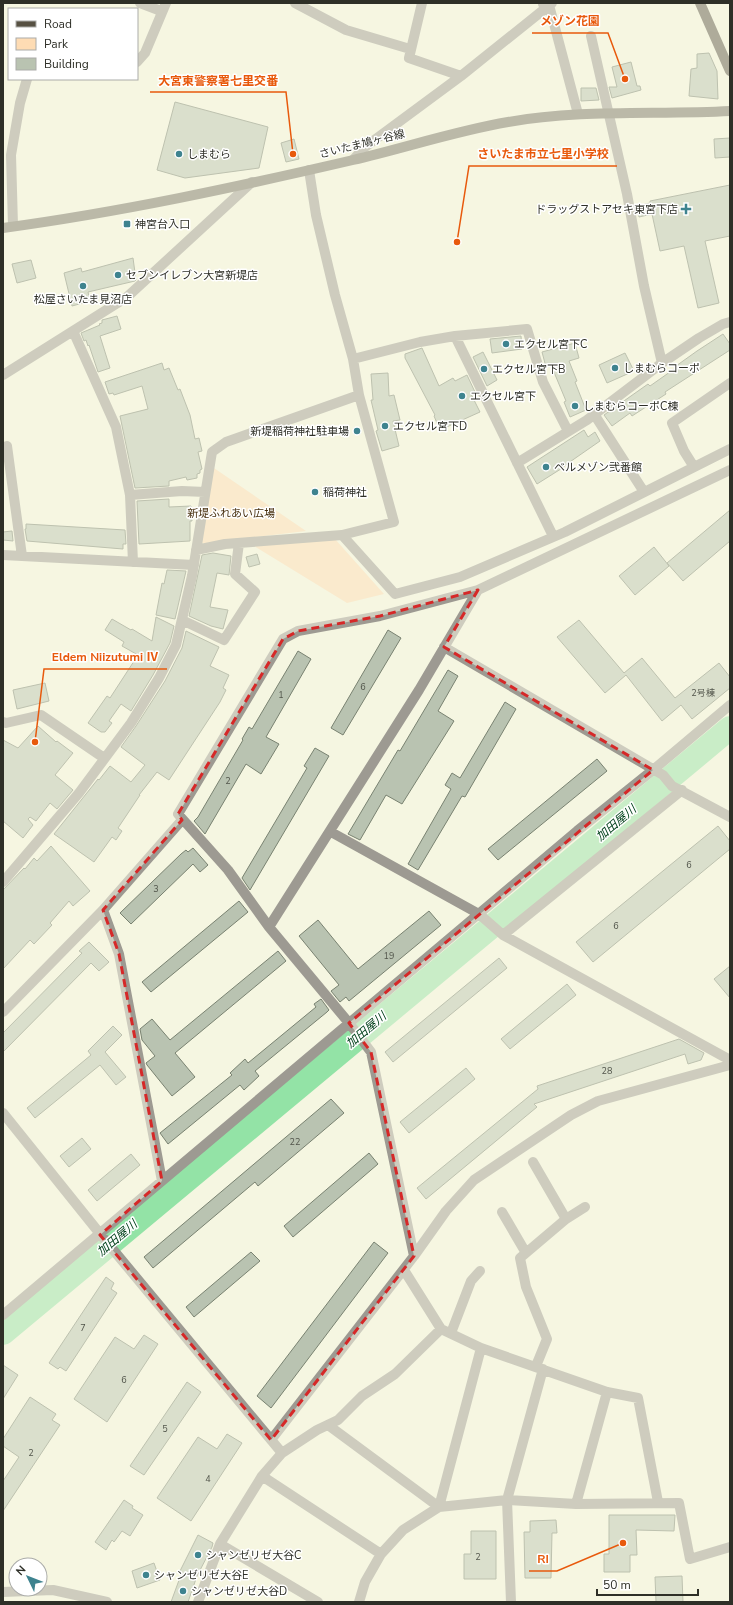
<svg xmlns="http://www.w3.org/2000/svg" width="733" height="1605" font-family="'Nunito Sans','Noto Sans JP',sans-serif">
	<style>
		.green { fill: #fedcb4 }
		.lines { fill: none; stroke-linecap: round; stroke-linejoin: round }
		.river { stroke: #93e3a6; stroke-width: 24 }
		.building { fill: #b9c3b1; stroke: #798271 }
		.street { stroke: #9d9a92; stroke-width: 10 }
		.secondary { stroke: #746f63; stroke-width: 10 }
		.primary { stroke: #575143; stroke-width: 10 }
		.marked { fill: none; stroke: #d62828; stroke-width: 3; stroke-dasharray: 8 5; stroke-linejoin: round }
		.poi-dot { fill: #3e838f; stroke: #fff; stroke-width: 1.5 }
		.labels { text-anchor: middle; dominant-baseline: central; stroke-width: 3; stroke-linejoin: round; paint-order: stroke }
		.number-label { font-size: 9px; fill: #51544a }
		.street-label { font-size: 11px; fill: #2e2f27; stroke: #fff }
		.poi-label { font-size: 11px; fill: #2e2f27; stroke: #fff; text-anchor: start }
		.park-label { font-size: 11px; fill: #472f0e; stroke: #fff }
		.water-label { font-size: 12px; font-style: italic; fill: #00401a; stroke: #fff }
		.leader { fill: none; stroke: #e8590c; stroke-width: 1.5 }
		.callout-dot { fill: #e8590c; stroke: #fff; stroke-width: 1.5 }
		.callout-label { font-size: 12px; text-anchor: middle; font-weight: bold; fill: #e8590c; stroke: #fff; stroke-width: 3; stroke-linejoin: round; paint-order: stroke }
	</style>
	<rect width="100%" height="100%" fill="#f5f6e1"/>
	<!-- green -->
	<path class="green" d="M211 466 306 531 199 544Z
		M335 539 384 594 347 603 254 546Z"/>
	<g class="lines">
		<!-- river -->
		<path class="river" d="M3 1333 730 728"/>
	</g>
	<!-- building -->
	<path class="building" d="M709 53 717 71 718 99 689 96 691 69 697 68V54Z
		M631 62 637 86H640L641 90 612 98 609 87H617L612 67Z
		M581 88H596L599 100 581 101Z
		M175 102 268 127 259 168 185 178 157 170Z
		M730 138V157L715 158 714 139Z
		M294 139 299 159 286 162 281 143Z
		M730 185V236L705 241 719 303 698 308 684 246 660 251 652 214 639 217 637 206 650 203V201Z
		M133 258 136 280 135 281 88 292 90 301 72 306 64 273 81 268 82 272Z
		M31 260 36 278 17 283 12 264Z
		M117 316 121 329 100 336 110 368 98 372 89 345 88 346 86 340 84 341 81 333 100 325 99 324 102 323V320Z
		M723 334 730 344V350L665 392 666 394 632 416 630 413 612 426 604 415 648 384 650 386 677 367 676 366 697 351Z
		M521 336 522 349 492 353 490 339Z
		M575 343 579 358 569 361 577 381 575 382 586 410 570 417 564 402 566 401 551 365 546 367 542 352Z
		M422 348 439 386 453 378 455 381 467 375 475 392 471 394 480 412 440 430 434 416 435 415 405 358V354Z
		M483 352 497 380 487 386 473 357Z
		M625 353 634 371 607 383 599 365Z
		M162 363 164 370 169 368 178 390 180 389 190 415 195 439 199 438 202 451 198 452 202 469 200 470V473L197 474V478L187 480 186 477 169 481V486L135 488 120 416 148 409 142 386 114 395 113 393 109 394 105 382Z
		M388 373 389 396 394 395 400 420 393 421 399 446 382 451 376 431 378 430 371 400H373L371 374Z
		M584 430 588 437 595 432 600 441 564 466V467L537 484 527 467Z
		M169 499V507L191 506 192 521H190V541L139 544 137 501Z
		M730 510V541L683 581 667 563Z
		M26 524 125 530 126 544H123V549L27 541 25 529H26Z
		M12 531 13 541 3 540V532Z
		M654 547 669 566 635 595 619 576Z
		M213 553 231 556 229 575 217 573 210 607 228 610 223 629 211 626 189 616 202 555Z
		M257 554 260 564 249 567 246 557Z
		M167 570 186 571 175 619 156 615 162 583 164 584Z
		M156 617 174 626 170 643 153 675 131 711 121 704 109 721 112 723 105 732H101L88 723 107 696 110 698 138 655 122 646 124 642 105 630 112 619 131 630 132 629 152 641Z
		M579 620 624 673 642 658 675 698 719 663 730 677V688L692 719 681 705 662 721 626 675 605 693 557 637Z
		M388 630 401 638 343 735 331 728Z
		M186 631 219 647 210 666 229 675 223 688 226 690 220 702 169 780 157 772 139 795H140L118 828 122 831 116 840 112 837 94 862 54 834 98 779 99 780 110 766 131 782 145 765 121 747 136 726 165 681 182 648Z
		M298 651 311 659 266 737 279 744 261 774 246 764 205 834 194 821 198 817 243 740 242 739 249 727 252 729Z
		M448 670 458 676 438 711 454 721 402 804 386 795 360 840 348 834 398 750 400 751Z
		M45 683 49 701 17 709 13 690Z
		M505 702 516 709 465 797 462 796 418 870 408 864 451 789 445 785 452 773 460 778Z
		M38 726 56 742 57 741 73 753 55 775 73 790 57 809 50 803 36 821 30 817 28 819 33 825 23 838 3 821V740L18 748Z
		M315 748 329 756 250 890 242 878 307 768 304 766Z
		M597 759 607 771 498 860 488 849Z
		M718 826 730 841V849L593 962 576 942Z
		M51 846 90 891 73 906 69 901 50 923 52 925 34 944 30 940 3 969V890L24 868 25 869 34 858 37 861Z
		M193 848 208 865 200 872 193 864 131 924 120 913 181 854 186 850 188 852Z
		M239 901 248 912 151 992 142 982Z
		M429 911 441 925 349 1001 346 997 340 1002 331 991 339 985 299 936 318 920 358 969Z
		M89 942 109 962 99 971 91 963 3 1052V1033L82 953 79 951Z
		M278 951 286 961 175 1053 195 1077 172 1096 147 1065 146 1063 155 1056 142 1040 140 1029 152 1019 170 1040Z
		M499 958 507 968 393 1062 385 1052Z
		M730 966V998L714 979Z
		M567 984 576 995 510 1049 501 1039Z
		M321 999 329 1010 327 1012 255 1071 259 1076 244 1090 240 1085 168 1144 160 1133 232 1075 230 1073 245 1059 248 1063 316 1007 314 1004Z
		M113 1026 122 1035 105 1052 126 1077 116 1085 100 1065 35 1118 27 1108 91 1055 88 1051Z
		M679 1039 704 1053 701 1060 688 1064 685 1054 534 1104 537 1107 426 1199 417 1188 538 1089 537 1086Z
		M466 1068 475 1079 409 1133 400 1122Z
		M331 1099 344 1113 258 1186 255 1182 153 1268 144 1257Z
		M82 1138 91 1149 69 1167 60 1156Z
		M369 1153 378 1164 293 1237 284 1226Z
		M131 1154 140 1165 97 1201 88 1190Z
		M374 1242 388 1253 271 1408 257 1396Z
		M251 1252 260 1261 194 1317 186 1307Z
		M106 1277 114 1283 111 1289 117 1293 66 1371 60 1367 58 1369 49 1363Z
		M144 1335 158 1344 107 1422 74 1399 115 1337 134 1349Z
		M3 1365 18 1375 3 1399Z
		M187 1382 201 1392 144 1475 130 1466Z
		M30 1397 56 1414 52 1420 60 1425 3 1511V1481L19 1457 3 1446V1439Z
		M227 1434 242 1443 191 1521 157 1498 198 1437 217 1449Z
		M124 1500 133 1506 132 1508 143 1515 130 1536 122 1531 114 1542 112 1540 106 1550 95 1542Z
		M609 1515H675L674 1531 636 1530 637 1555H630V1572H604V1554H609Z
		M556 1520 557 1533H552L551 1578H525L524 1532H530V1521Z
		M471 1531H496V1579H464V1554H471Z
		M198 1535 213 1543 212 1547 197 1576 188 1602H171L182 1572 179 1573Z
		M154 1563 160 1580 137 1588 132 1571Z
		M682 1576 683 1602H656L655 1577Z"/>
	<g class="lines">
		<!-- street -->
		<path class="street" d="M140 3 161 11
			M295 3 346 30 410 49
			M422 3 409 58 461 76
			M543 4 549 5 578 114
			M591 36 627 194 644 286 662 363
			M137 62 145 53 166 3
			M354 159 365 147 461 76 552 3
			M13 226 11 155 20 103 27 79
			M73 331 116 427 130 495 133 562
			M455 336 553 536
			M353 359 420 342 455 336 527 329 543 382 568 431
			M3 375 127 297 252 182
			M594 414 644 492
			M3 448 7 446 22 556
			M517 463 587 420 662 363 699 338 723 324 730 322
			M694 467 684 451 672 423 730 383
			M130 495 182 491 205 492
			M342 535 394 522 359 395
			M196 550 225 544 342 535 395 594 460 577 565 532 730 449
			M3 555 194 565
			M182 620 224 640 255 592 235 574 239 543
			M444 647 663 775 672 786 730 817
			M3 722 6 723 41 715 104 758
			M331 832 479 914 503 935 730 1060
			M3 882 79 793 131 723 159 678 176 645 192 576 212 452 226 442 359 395 353 359 335 295 316 215 309 170
			M103 910 119 954 162 1181
			M269 927 419 690 478 590
			M503 935 682 790
			M3 1012 103 910 182 820
			M3 1113 105 1240 282 1453 262 1476 381 1554
			M533 1162 566 1219
			M502 1212 526 1253
			M414 1256 371 1052 349 1023 269 927 228 870 178 814 283 639 298 631 380 616 478 590 730 470
			M404 1270 441 1329
			M3 1315 577 831 653 770 730 705
			M451 1333 471 1281 480 1271
			M481 1348 607 1392 638 1398 658 1502
			M536 1366 547 1339 526 1287 520 1258 566 1219 585 1207
			M271 1440 414 1256 446 1211 474 1180 571 1115 598 1101 730 1065
			M282 1453 317 1430 338 1420 362 1396 395 1374 441 1329 481 1348 439 1507 328 1425
			M576 1504 607 1392
			M220 1544 318 1602
			M3 1592 53 1590 107 1602
			M198 1602 220 1544 262 1476
			M359 1602 365 1582 381 1554 403 1530 439 1507 507 1500 576 1504 679 1503 690 1559 730 1547
			M511 1602 507 1500 543 1369"/>
		<!-- secondary -->
		<path class="secondary" d="M3 228C121 212 237 187 353 160 405 148 455 131 508 122 581 109 656 115 730 111"/>
		<!-- primary -->
		<path class="primary" d="M700 3 730 71"/>
	</g>
	<!-- marked area -->
	<path d="M0 0H733V1605H0ZM478 590 444 647 653 770 349 1023 371 1052 414 1256 271 1440 100 1235 162 1181 119 954 103 910 182 820 178 814 283 639 298 631 380 616Z" fill="#f5f6e1" fill-opacity=".55" fill-rule="evenodd"/>
	<path class="marked" d="M478 590 444 647 653 770 349 1023 371 1052 414 1256 271 1440 100 1235 162 1181 119 954 103 910 182 820 178 814 283 639 298 631 380 616Z"/>
	<!-- markers -->
	<g class="poi-dot">
		<circle cx="179" cy="154" r="4"/>
		<path d="M684 203h4v4h4v4h-4v4h-4v-4h-4v-4h4z"/>
		<rect x="123" y="220" width="8" height="8" rx="2"/>
		<circle cx="118" cy="275" r="4"/>
		<circle cx="83" cy="286" r="4"/>
		<circle cx="506" cy="344" r="4"/>
		<circle cx="615" cy="368" r="4"/>
		<circle cx="484" cy="369" r="4"/>
		<circle cx="462" cy="396" r="4"/>
		<circle cx="575" cy="406" r="4"/>
		<circle cx="385" cy="426" r="4"/>
		<circle cx="357" cy="431" r="4"/>
		<circle cx="546" cy="467" r="4"/>
		<circle cx="315" cy="492" r="4"/>
		<circle cx="198" cy="1555" r="4"/>
		<circle cx="146" cy="1575" r="4"/>
		<circle cx="183" cy="1591" r="4"/>
	</g>
	<g class="labels">
		<!-- number labels -->
		<g class="number-label">
			<text x="363" y="687">6</text>
			<text x="703" y="693">2号棟</text>
			<text x="281" y="695">1</text>
			<text x="228" y="781">2</text>
			<text x="689" y="865">6</text>
			<text x="156" y="889">3</text>
			<text x="616" y="926">6</text>
			<text x="389" y="956">19</text>
			<text x="607" y="1071">28</text>
			<text x="295" y="1142">22</text>
			<text x="83" y="1328">7</text>
			<text x="124" y="1380">6</text>
			<text x="165" y="1429">5</text>
			<text x="31" y="1453">2</text>
			<text x="208" y="1479">4</text>
			<text x="478" y="1557">2</text>
		</g>
		<!-- street labels -->
		<g class="street-label">
			<text transform="translate(362 144) rotate(-14)">さいたま鳩ヶ谷線</text>
		</g>
		<!-- poi labels -->
		<g class="poi-label">
			<text x="187" y="154">しまむら</text>
			<text x="678" y="209" text-anchor="end">ドラッグストアセキ東宮下店</text>
			<text x="135" y="224">神宮台入口</text>
			<text x="126" y="275">セブンイレブン大宮新堤店</text>
			<text x="83" y="299" text-anchor="middle">松屋さいたま見沼店</text>
			<text x="514" y="344">エクセル宮下C</text>
			<text x="623" y="368">しまむらコーポ</text>
			<text x="492" y="369">エクセル宮下B</text>
			<text x="470" y="396">エクセル宮下</text>
			<text x="583" y="406">しまむらコーポC棟</text>
			<text x="393" y="426">エクセル宮下D</text>
			<text x="349" y="431" text-anchor="end">新堤稲荷神社駐車場</text>
			<text x="554" y="467">ベルメゾン弐番館</text>
			<text x="323" y="492">稲荷神社</text>
			<text x="206" y="1555">シャンゼリゼ大谷C</text>
			<text x="154" y="1575">シャンゼリゼ大谷E</text>
			<text x="191" y="1591">シャンゼリゼ大谷D</text>
		</g>
		<!-- park labels -->
		<g class="park-label">
			<text x="231" y="513">新堤ふれあい広場</text>
		</g>
		<!-- water labels -->
		<g class="water-label">
			<text transform="translate(616 823) rotate(-40)">加田屋川</text>
			<text transform="translate(366 1030) rotate(-40)">加田屋川</text>
			<text transform="translate(117 1238) rotate(-40)">加田屋川</text>
		</g>
	</g>
	<!-- callouts -->
	<path class="leader" d="M625 79L608 33H532M293 154L286 92H150M457 242L469 166H617M35 742L44 669H167M623 1543L557 1571H529"/>
	<g class="callout-dot">
		<circle cx="625" cy="79" r="4"/>
		<circle cx="293" cy="154" r="4"/>
		<circle cx="457" cy="242" r="4"/>
		<circle cx="35" cy="742" r="4"/>
		<circle cx="623" cy="1543" r="4"/>
	</g>
	<g class="callout-label">
		<text x="570" y="25">メゾン花園</text>
		<text x="218" y="85">大宮東警察署七里交番</text>
		<text x="543" y="158">さいたま市立七里小学校</text>
		<text x="105" y="661">Eldem Niizutumi Ⅳ</text>
		<text x="543" y="1563">RI</text>
	</g>
	<!-- border -->
	<rect width="733" height="1605" fill="none" stroke="#2e2f27" stroke-width="8"/>
	<!-- legend -->
	<rect x="8" y="8" width="130" height="72" fill="#ffffff" stroke="#abaca9"/>
	<rect x="16" y="21" width="20" height="6" fill="#575143" stroke="#abaca9"/>
	<text x="44" y="28" font-size="12" fill="#2e2f27">Road</text>
	<rect x="16" y="38" width="20" height="12" fill="#fedcb4" stroke="#abaca9"/>
	<text x="44" y="48" font-size="12" fill="#2e2f27">Park</text>
	<rect x="16" y="58" width="20" height="12" fill="#b9c3b1" stroke="#abaca9"/>
	<text x="44" y="68" font-size="12" fill="#2e2f27">Building</text>
	<!-- north arrow -->
	<g transform="translate(28 1577) rotate(313)"><circle r="19" fill="#ffffff" stroke="#abaca9"/>
	<path d="M0-3L7 15L0 10L-7 15Z" fill="#3e838f"/>
	<text y="-6" font-size="11" font-weight="bold" text-anchor="middle" fill="#2e2f27">N</text>
	</g>
	<!-- scale -->
	<path d="M597 1589v6h101v-6" fill="none" stroke="#2e2f27" stroke-width="2"/>
	<text x="603" y="1589" font-size="12" fill="#2e2f27" stroke="#ffffff" stroke-width="3" paint-order="stroke">50 m</text>
</svg>
